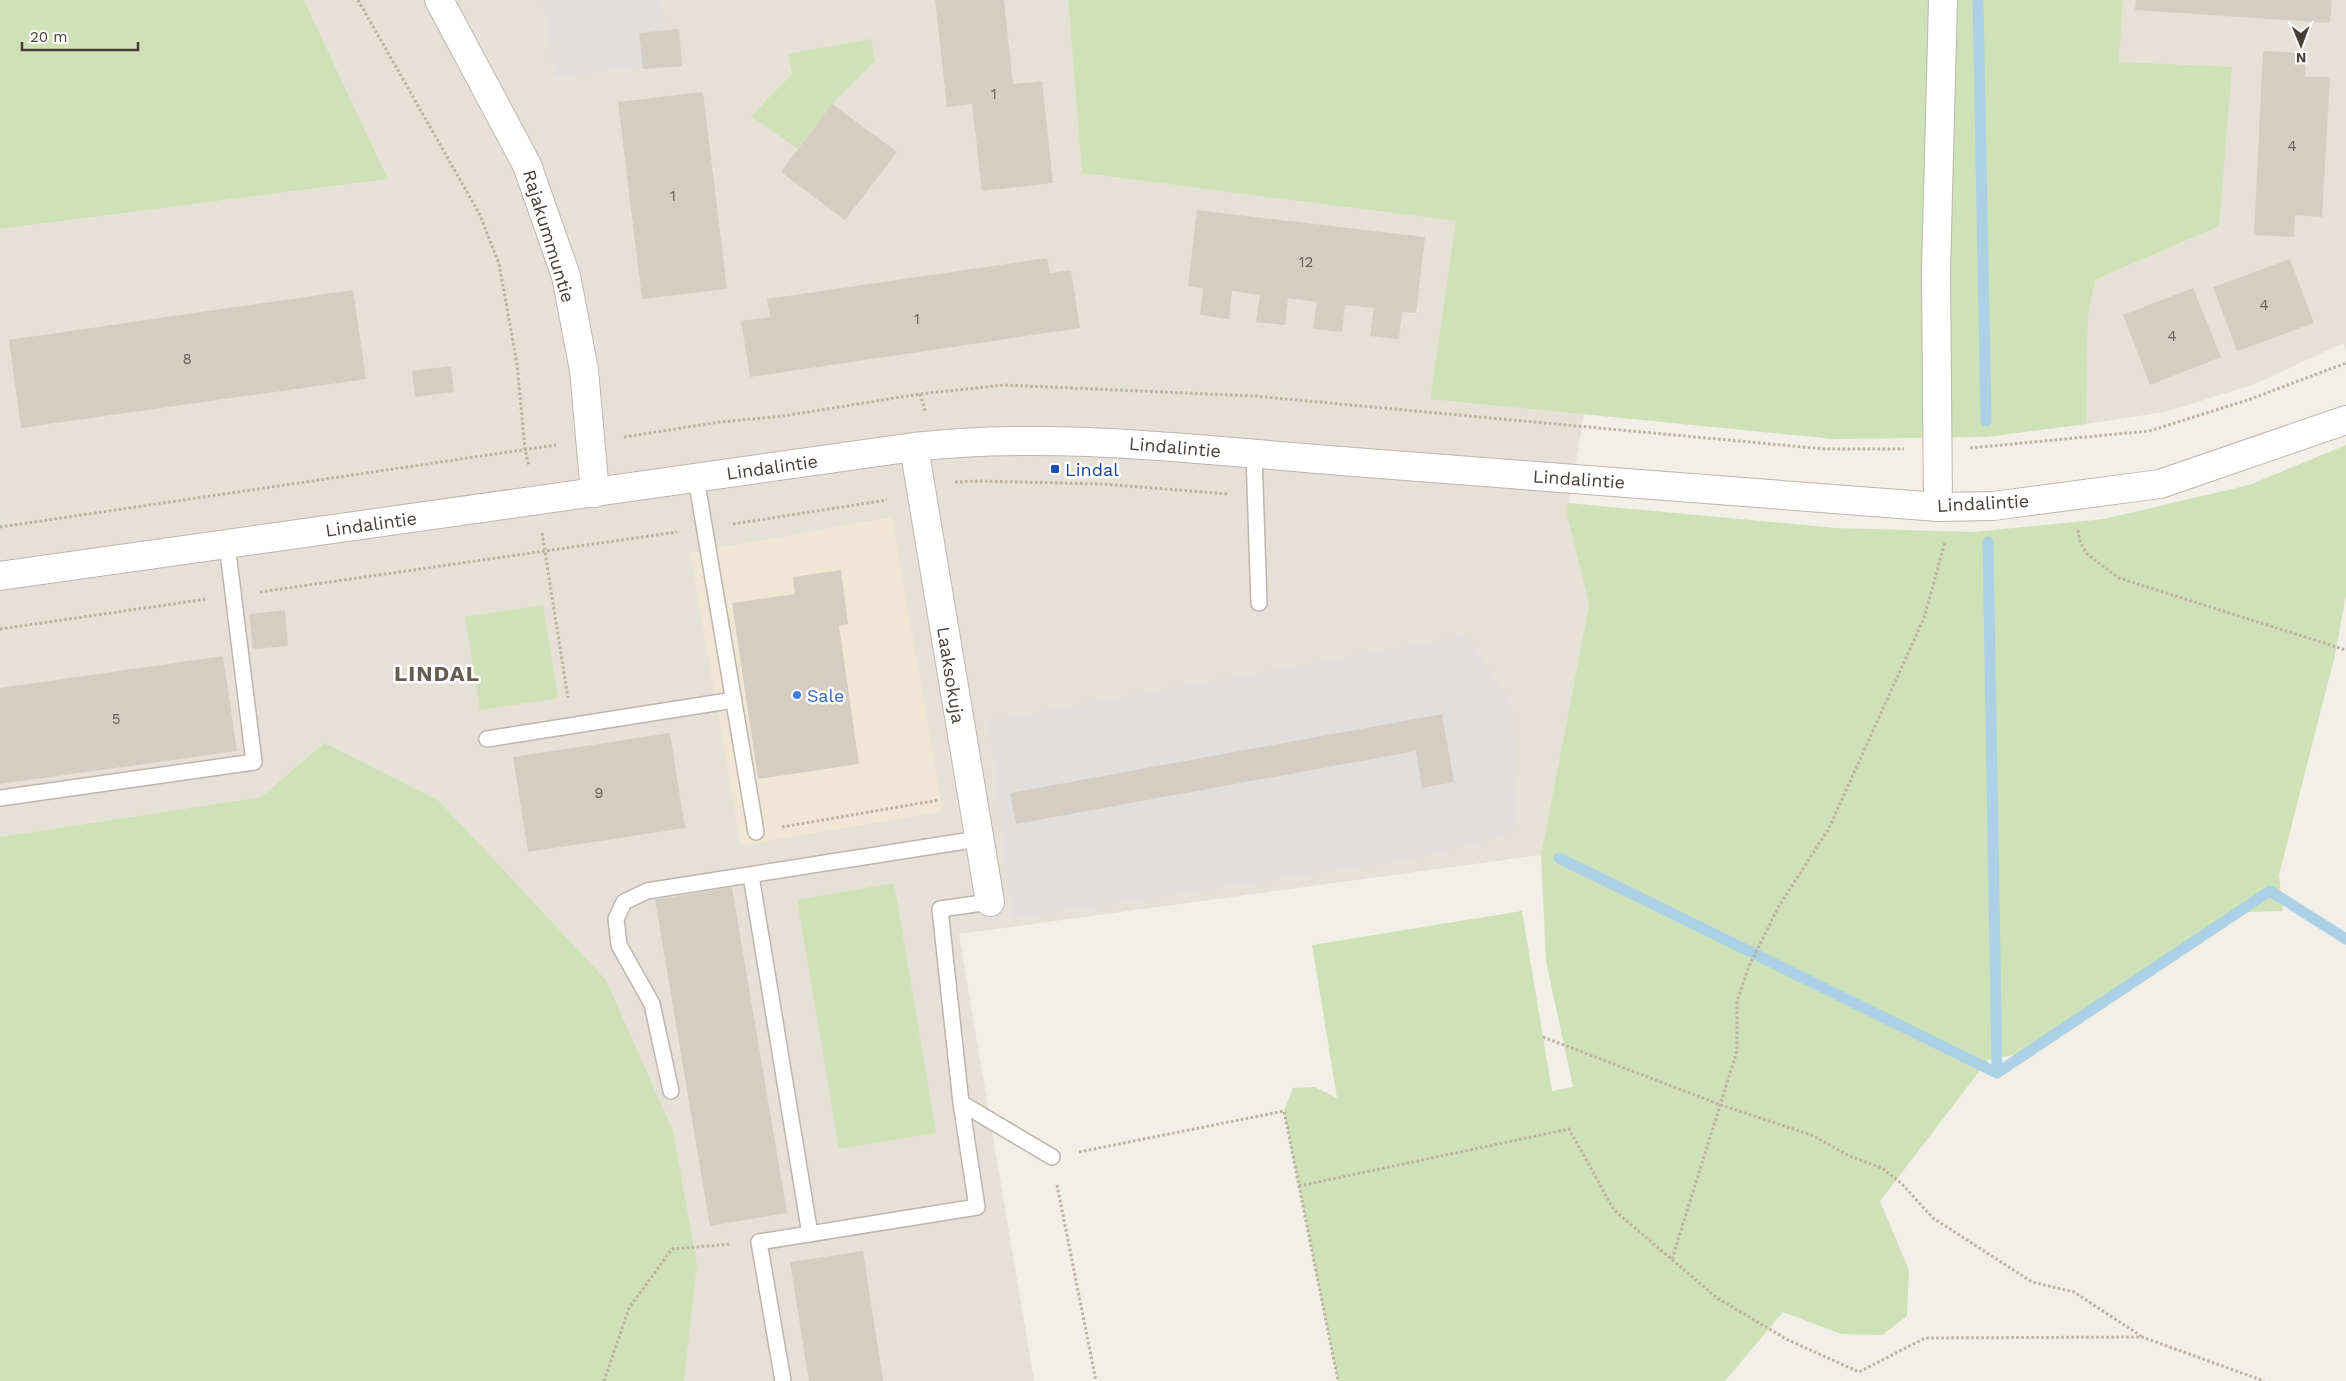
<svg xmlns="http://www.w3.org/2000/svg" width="2346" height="1381" font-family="'Work Sans',sans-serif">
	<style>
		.residential { fill: #e5e1d7 }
		.commercial { fill: #f1e5d6 }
		.green { fill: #cfe1b6 }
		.parking { fill: #e1dfdd }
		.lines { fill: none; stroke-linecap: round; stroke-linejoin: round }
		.stream { stroke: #acd1e7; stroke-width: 11 }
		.building { fill: #d5cdc2 }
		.service-casing { stroke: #bcb6ac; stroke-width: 18 }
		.minor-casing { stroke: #bcb6ac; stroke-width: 30 }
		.tertiary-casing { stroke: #bcb6ac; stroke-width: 30 }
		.path { stroke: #bcb19f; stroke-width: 3; stroke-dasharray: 2.5 2.5; stroke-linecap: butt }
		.service { stroke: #fff; stroke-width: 15 }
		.minor { stroke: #fff; stroke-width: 28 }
		.tertiary { stroke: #fff; stroke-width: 28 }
		.transit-dot { fill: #1a4fb4; stroke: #fff; stroke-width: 2 }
		.shop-dot { fill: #3f7fe0; stroke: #fff; stroke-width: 2 }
		.labels { text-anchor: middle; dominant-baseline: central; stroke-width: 5; stroke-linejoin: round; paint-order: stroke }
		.number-label { font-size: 15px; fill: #69625a }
		.street-label { font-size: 18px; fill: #453f38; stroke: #fff }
		.transit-label { font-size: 18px; fill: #164399; stroke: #fff; text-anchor: start }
		.shop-label { font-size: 18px; fill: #366cbe; stroke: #fff; text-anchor: start }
		.district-label { font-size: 22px; font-weight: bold; letter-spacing: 1px; fill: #665d50; stroke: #fff }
	</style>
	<rect width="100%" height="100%" fill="#f2efe9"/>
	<!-- residential -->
	<path class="residential" d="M304 0H1068L1082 173 1457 221 1430 398 1584 414 1567 514 1589 605 1541 855 959 934 1034 1381H684L697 1265 324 743 261 797 0 837V229L388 179Z
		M2123 0H2346V351L2343 343 2255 384 2165 412 2086 424 2088 316 2095 280 2201 234 2119 62Z"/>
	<!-- commercial -->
	<path class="commercial" d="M892 517 943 811 741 846 690 553Z"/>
	<!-- green -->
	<path class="green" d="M0 0H304L388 179 0 229Z
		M1068 0H2123L2119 62 2232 67 2219 226 2095 280 2088 316 2086 424 1987 437 1834 439 1430 399 1456 221 1082 173Z
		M871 39 875 61 832 104 798 149 751 116 792 74 788 54Z
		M2346 445V595L2335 655 2279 875 2283 911 2246 912 2023 1053 1988 1060 1880 1201 1909 1270 1907 1316 1882 1335 1841 1334 1783 1312 1725 1381H1338L1284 1111 1293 1088 1315 1087 1337 1098 1312 945 1522 911 1552 1091 1573 1087 1546 961 1541 855 1589 605 1567 514 1568 503 1836 528 1973 532 2104 519 2249 485Z
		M543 605 558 698 480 710 465 617Z
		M324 743 439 801 606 980 673 1131 697 1265 684 1381H0V837L261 797Z
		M894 883 936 1133 839 1149 797 900Z"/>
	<!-- parking -->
	<path class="parking" d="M543 0H661L670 61 555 77Z
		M1466 636 1512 705 1515 828 1488 840 1404 860 1012 918 989 721Z"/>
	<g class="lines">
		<!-- stream -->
		<path class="stream" d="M1978 0 1986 421
			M1988 542 1997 1073 2270 891 2346 939
			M1559 858 1997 1073"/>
	</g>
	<!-- building -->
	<path class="building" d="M935 0H1004L1013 84 1042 81 1053 183 982 191 972 104 947 107Z
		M2136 0H2332L2330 23 2135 10Z
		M679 29 682 66 643 69 639 33Z
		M2263 51 2306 53 2305 77H2330L2322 217 2295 215 2294 237 2254 235Z
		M703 92 727 289 642 299 618 102Z
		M832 104 897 152 845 220 781 172Z
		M1197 210 1425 237 1416 313 1402 312 1399 339 1370 336 1374 308 1345 305 1342 332 1313 329 1317 302 1288 298 1285 325 1256 322 1260 295 1232 291 1229 319 1200 315 1203 288 1188 286Z
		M1047 258 1050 273 1071 270 1080 328 750 377 741 321 770 317 767 299Z
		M2290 259 2314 323 2237 351 2213 287Z
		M2193 288 2221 357 2150 385 2123 315Z
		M353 290 366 379 21 428 9 340Z
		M451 366 454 392 415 397 412 371Z
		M841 570 848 624 839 626 859 764 758 779 732 603 795 594 793 577Z
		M285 610 288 646 253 649 249 614Z
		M223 656 237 751 0 784V688Z
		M1442 714 1454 782 1422 788 1416 751 1016 824 1010 793Z
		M670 733 685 828 528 852 513 757Z
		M732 887 787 1213 710 1226 655 900Z
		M863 1251 883 1381H809L790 1262Z"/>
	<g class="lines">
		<!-- service casing -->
		<g class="service-casing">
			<path id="service" d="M1254 454 1259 603
				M696 478 756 832
				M487 739 734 700
				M0 798 254 762 227 544
				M751 876 810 1234
				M671 1091 652 1004 619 945 616 919 624 902 647 891 978 839
				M961 1103 1052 1157
				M783 1381 759 1242 977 1207 961 1103 940 909 990 902"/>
		</g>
		<!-- minor casing -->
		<g class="minor-casing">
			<path id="minor" d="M914 447 990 902
				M1938 507 1936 271 1943 0"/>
		</g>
		<!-- tertiary casing -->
		<g class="tertiary-casing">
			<path id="tertiary" d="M439 0 527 165 566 276 584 370 595 493
				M0 576 914 447C1058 431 1198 450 1341 461 1540 476 1739 492 1938 507L1993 506 2160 484 2346 420"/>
		</g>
		<!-- path -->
		<path class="path" d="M358 0 480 215 499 264 517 364 525 449 529 466
			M920 394 926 413
			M624 437 720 422 783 416 920 394 1004 385 1254 396 1825 449H1904
			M1970 448 2149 431 2248 400 2346 363
			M955 482 979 481 1102 484 1229 494
			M733 524 887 500
			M0 527 556 445
			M2078 530 2080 542 2087 554 2119 578 2346 650
			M542 533 568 698
			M260 592 677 532
			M0 629 207 599
			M782 827 939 800
			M1543 1037 1721 1105 1814 1136 1849 1156 1882 1168 1901 1183 1933 1218 2032 1282 2074 1292 2141 1336
			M1079 1152 1284 1111 1338 1381
			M1057 1185 1096 1381
			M1299 1186 1569 1129 1614 1210 1717 1298 1788 1340 1859 1372 1925 1338 2142 1337 2264 1381
			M1672 1259 1737 1051V1001L1749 966 1779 906 1828 830 1924 618 1945 542
			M604 1381 629 1308 672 1249 731 1244"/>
		<!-- service -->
		<use href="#service" class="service"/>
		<!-- minor -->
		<use href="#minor" class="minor"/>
		<!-- tertiary -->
		<use href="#tertiary" class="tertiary"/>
	</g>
	<!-- markers -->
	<rect class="transit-dot" x="1050" y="464" width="10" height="10" rx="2.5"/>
	<circle class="shop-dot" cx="797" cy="695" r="5"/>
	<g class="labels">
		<!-- number labels -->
		<g class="number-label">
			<text x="994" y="94">1</text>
			<text x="2292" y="146">4</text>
			<text x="673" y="196">1</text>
			<text x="1306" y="262">12</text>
			<text x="2264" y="305">4</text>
			<text x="917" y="319">1</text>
			<text x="2172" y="336">4</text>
			<text x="187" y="359">8</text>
			<text x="116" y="719">5</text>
			<text x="599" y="793">9</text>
		</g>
		<!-- street labels -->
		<g class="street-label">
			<text transform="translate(549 236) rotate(73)">Rajakummuntie</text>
			<text transform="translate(1175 447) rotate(5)">Lindalintie</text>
			<text transform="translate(772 467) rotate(-8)">Lindalintie</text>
			<text transform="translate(1579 479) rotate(4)">Lindalintie</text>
			<text transform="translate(1983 503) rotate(-3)">Lindalintie</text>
			<text transform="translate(371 524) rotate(-8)">Lindalintie</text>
			<text transform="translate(951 675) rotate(81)">Laaksokuja</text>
		</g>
		<!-- transit labels -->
		<g class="transit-label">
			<text x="1065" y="469">Lindal</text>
		</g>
		<!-- shop labels -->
		<g class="shop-label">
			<text x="807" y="695">Sale</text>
		</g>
		<!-- district labels -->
		<g class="district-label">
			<text x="437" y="673">LINDAL</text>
		</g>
	</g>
	<!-- north arrow -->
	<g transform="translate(2301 45) rotate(179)" stroke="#ffffff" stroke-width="4" paint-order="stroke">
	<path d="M0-4L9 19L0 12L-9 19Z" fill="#453f38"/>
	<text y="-8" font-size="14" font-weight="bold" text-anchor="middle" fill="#453f38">N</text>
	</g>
	<!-- scale -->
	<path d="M22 42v8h116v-8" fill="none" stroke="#453f38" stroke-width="2.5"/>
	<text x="30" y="42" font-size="15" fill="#453f38" stroke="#ffffff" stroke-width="4" paint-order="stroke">20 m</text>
</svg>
